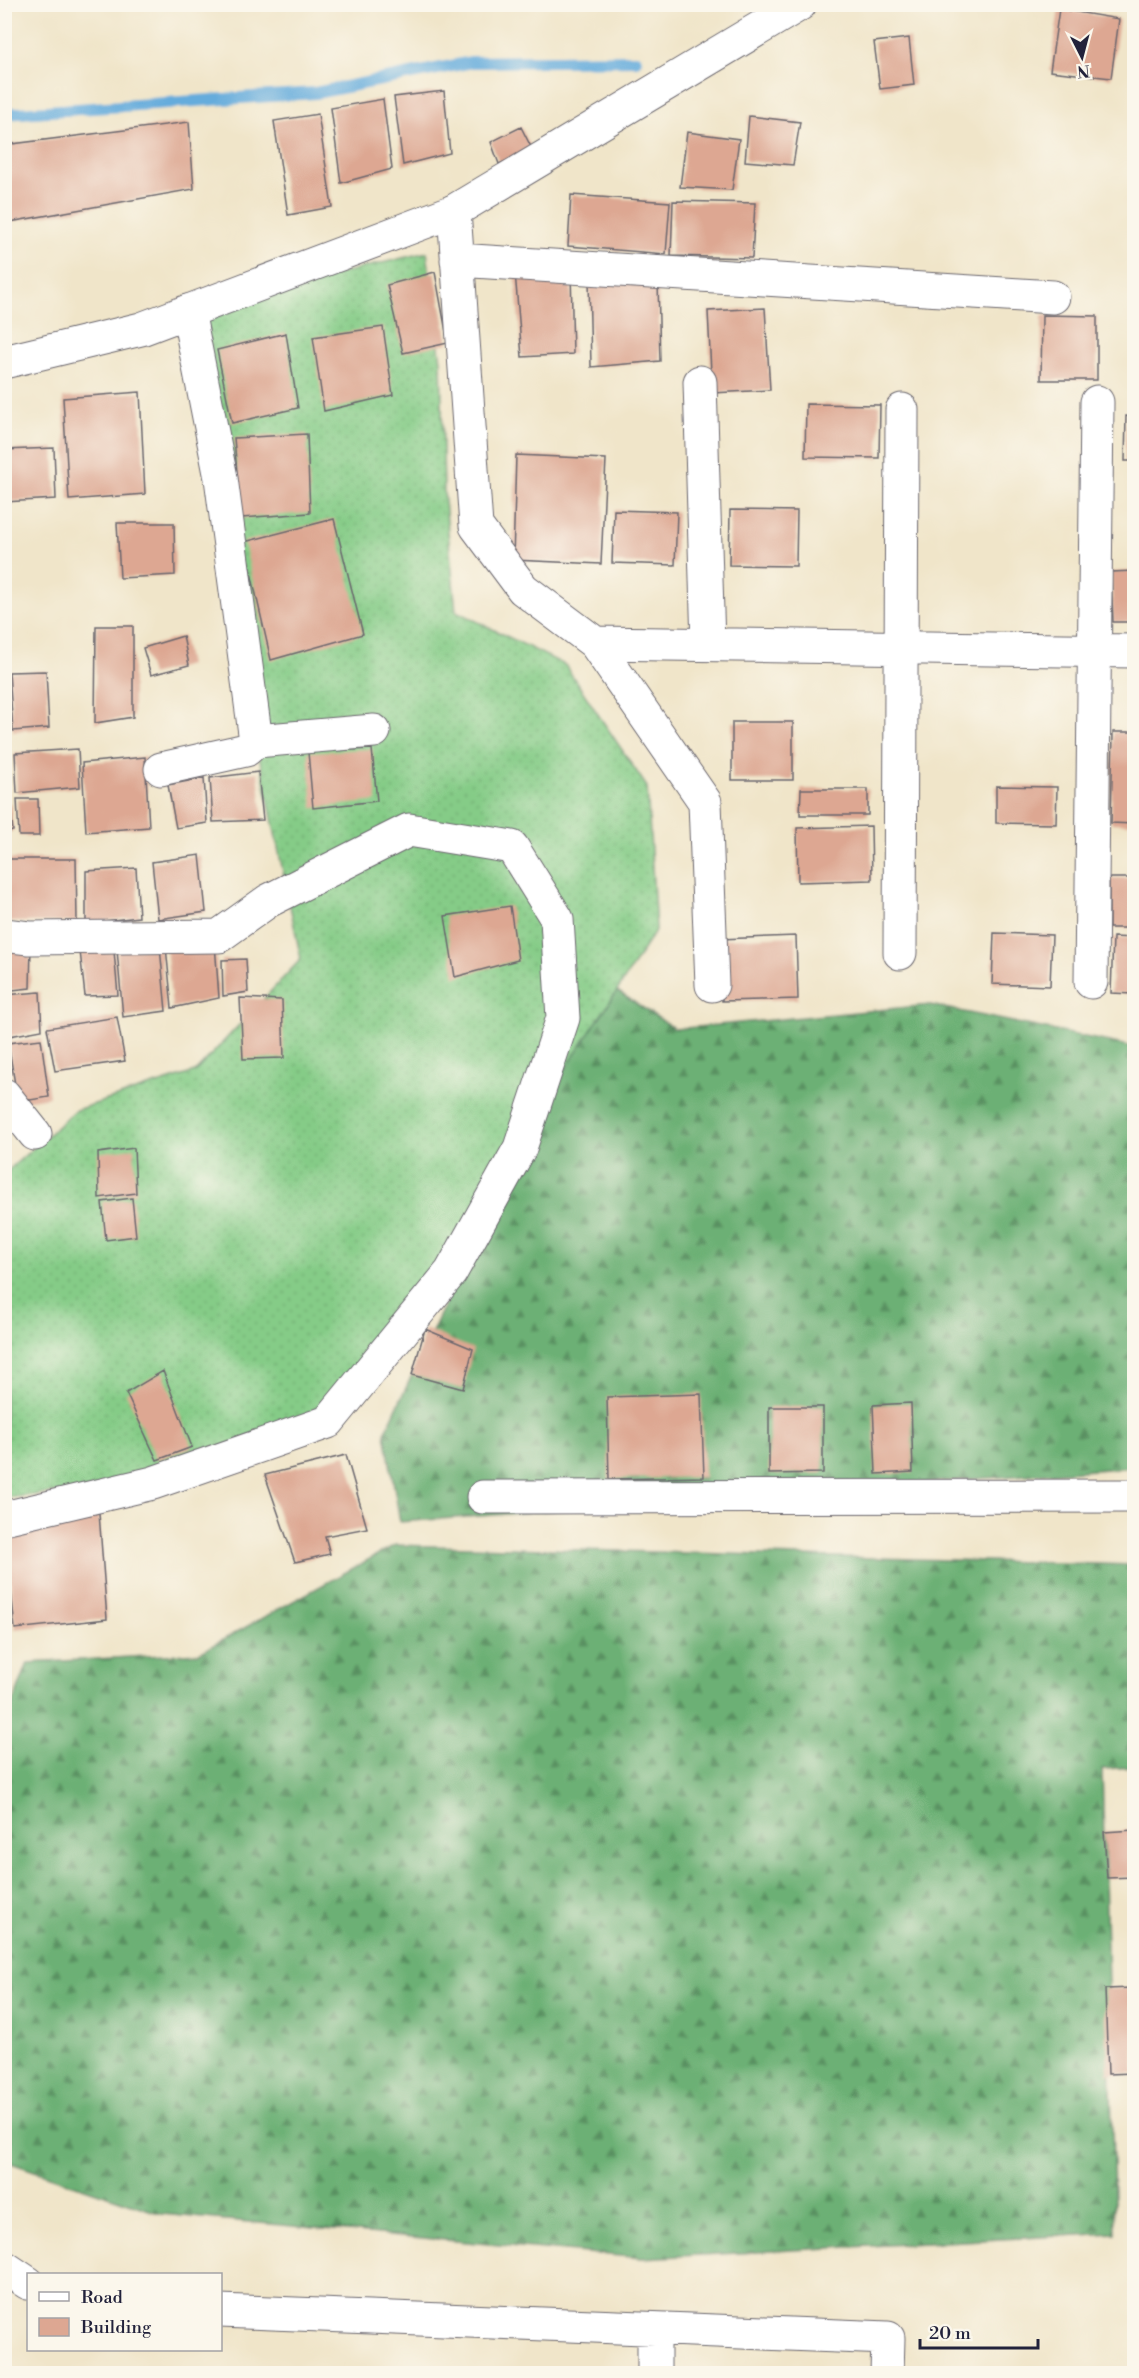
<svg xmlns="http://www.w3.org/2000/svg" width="1139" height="2378" font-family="'Libre Bodoni',serif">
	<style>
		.grass { fill: url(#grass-dots); stroke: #547761; stroke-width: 1.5 }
		.forest { fill: url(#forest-firs); stroke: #476958; stroke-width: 1.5 }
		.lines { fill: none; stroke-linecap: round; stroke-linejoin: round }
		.stream { stroke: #65acdc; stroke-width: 12 }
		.building { fill: #dda792 }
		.street-casing { stroke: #6a666d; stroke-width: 35 }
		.secondary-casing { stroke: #6a666d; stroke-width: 35 }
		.street { stroke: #fff; stroke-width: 33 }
		.secondary { stroke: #fff; stroke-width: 33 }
	</style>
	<defs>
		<pattern id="grass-dots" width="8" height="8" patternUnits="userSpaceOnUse" patternTransform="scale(1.5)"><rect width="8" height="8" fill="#85cc87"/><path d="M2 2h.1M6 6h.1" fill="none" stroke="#73af75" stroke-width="1.8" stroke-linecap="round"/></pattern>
		<pattern id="forest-firs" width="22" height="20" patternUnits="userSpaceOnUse" patternTransform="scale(1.5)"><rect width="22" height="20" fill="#6cb074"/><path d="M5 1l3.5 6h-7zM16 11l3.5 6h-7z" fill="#588f60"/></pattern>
	</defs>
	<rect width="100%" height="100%" fill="#fbf7ec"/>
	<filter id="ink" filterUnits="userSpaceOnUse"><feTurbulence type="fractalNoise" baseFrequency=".0167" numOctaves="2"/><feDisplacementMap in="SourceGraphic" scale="12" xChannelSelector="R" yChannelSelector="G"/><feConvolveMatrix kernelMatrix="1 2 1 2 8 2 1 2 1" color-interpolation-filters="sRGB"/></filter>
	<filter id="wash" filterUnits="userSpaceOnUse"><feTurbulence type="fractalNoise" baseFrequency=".008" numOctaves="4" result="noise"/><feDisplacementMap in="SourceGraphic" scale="24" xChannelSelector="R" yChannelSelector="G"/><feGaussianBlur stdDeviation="1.35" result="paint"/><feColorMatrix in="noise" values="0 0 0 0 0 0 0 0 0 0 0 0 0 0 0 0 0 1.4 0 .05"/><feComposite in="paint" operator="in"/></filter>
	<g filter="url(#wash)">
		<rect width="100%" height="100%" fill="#f0e5c9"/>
		<!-- grass -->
		<path class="grass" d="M427 252 441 362 444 492 456 611 565 665 647 787 656 929 405 1328 328 1422 153 1483 5 1498 4 1174 76 1110 195 1072 301 959 256 741 188 311Z"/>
		<!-- forest -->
		<path class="forest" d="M617 991 675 1029 930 1005 1134 1047V1467L400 1522 385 1433 527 1127Z
			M395 1545 1134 1565V1767L1102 1769 1115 2233 642 2258 161 2214 5 2161 4 1727 28 1663 199 1653Z"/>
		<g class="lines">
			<!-- stream -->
			<path class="stream" d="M4 114 315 93 472 62 636 60"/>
		</g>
		<g id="blocks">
			<!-- building -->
			<path class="building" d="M1059 9 1119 19 1111 78 1050 71Z
				M909 38 914 85 880 89 874 42Z
				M444 91 450 153 403 165 394 97Z
				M383 99 392 169 341 183 331 108Z
				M318 114 332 207 288 215 274 121Z
				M749 116 800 122 793 165 745 161Z
				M189 122 194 189 4 223V145Z
				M521 127 532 149 499 164 491 142Z
				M687 132 739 139 732 190 680 187Z
				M571 195 670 202 666 254 568 246Z
				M673 201 755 203 752 258 671 256Z
				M435 272 448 343 403 353 387 285Z
				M515 272H571L573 354 522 357Z
				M589 279 658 282 660 361 591 367Z
				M765 308 770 390 712 393 708 311Z
				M1042 315 1097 316V380H1041Z
				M383 327 393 395 324 411 313 337Z
				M286 333 298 408 232 423 217 350Z
				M140 392 145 494 69 500 63 398Z
				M806 404 880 405 879 458 805 457Z
				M1126 416 1134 417V461H1125Z
				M307 434 310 513 241 518 234 438Z
				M54 448 56 499 4 502V450Z
				M516 455 606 459 601 564 513 560Z
				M614 510 677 512 675 565 612 563Z
				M730 510 797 511 796 566 729 565Z
				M334 519 363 634 271 660 244 542Z
				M117 523H174L175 575 120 578Z
				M1134 571V622H1113L1111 572Z
				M96 626H133V717L95 723Z
				M183 636 189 665 151 675 143 648Z
				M46 671 49 728 13 731 9 672Z
				M732 722H793V780H732Z
				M1113 732H1134V824L1111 823Z
				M78 749 80 787 17 793 15 753Z
				M372 749 377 801 313 808 308 752Z
				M145 757 149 827 86 832 82 763Z
				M258 772 263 820 213 822 210 778Z
				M204 778 207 823 176 828 168 785Z
				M996 786 1057 787 1056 824 996 823Z
				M801 789H868V815H800Z
				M17 799H38L39 836H19Z
				M10 803 13 831 4 833V804Z
				M871 826 872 880 798 882 797 828Z
				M200 855 206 912 158 919 152 862Z
				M4 859H76L77 922H4Z
				M136 868 139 917 86 923V871Z
				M1109 878H1134V928H1109Z
				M510 906 518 960 455 977 445 916Z
				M994 933 1052 935 1050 986 992 984Z
				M796 936 798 999 722 1001 720 939Z
				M1113 937 1134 938V994L1111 993Z
				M4 944 31 946 30 988 4 991Z
				M215 944 219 998 172 1008 166 947Z
				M160 947 166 1011 123 1017 117 950Z
				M80 951H114L118 995 85 996Z
				M246 959 248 992 223 996 222 960Z
				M40 992 42 1030 4 1037V995Z
				M240 998 282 1000 284 1058 243 1059Z
				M117 1017 125 1061 55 1071 47 1028Z
				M41 1039 49 1097 18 1102 8 1043Z
				M134 1148 136 1193 99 1198 98 1153Z
				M132 1198 136 1236 106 1240 102 1202Z
				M425 1329 473 1349 463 1389 412 1375Z
				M163 1371 192 1447 157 1460 126 1393Z
				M701 1394 704 1477 609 1479 607 1397Z
				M911 1403 913 1472 876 1474 873 1405Z
				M769 1407H823V1473L769 1474Z
				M346 1455 367 1528 325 1536 330 1554 295 1562 265 1475Z
				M99 1513 107 1619 15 1629 5 1530Z
				M1134 1830V1877L1107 1878 1104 1832Z
				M1134 1988V2073L1108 2074 1105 1989Z"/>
		</g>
	</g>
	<g filter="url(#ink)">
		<use href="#blocks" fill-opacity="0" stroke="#6a666d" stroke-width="1.5"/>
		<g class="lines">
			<!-- street casing -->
			<g class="street-casing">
				<path id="street" d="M454 211 476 526 523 589 595 643 705 802 712 985
					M457 260 1053 297
					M700 382 708 644
					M595 643 1134 651
					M256 741 374 731
					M161 769 246 750 256 741 221 478 188 311
					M4 935 29 938 219 936 268 901 409 830 512 847 557 919 563 1018 520 1148 451 1272 328 1422 153 1483 4 1518
					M900 953 902 410
					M1091 982 1097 402
					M4 1095 35 1134
					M483 1497 1134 1496
					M4 2267 28 2283
					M220 2311 888 2338 887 2374
					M654 2374V2329"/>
			</g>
			<!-- secondary casing -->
			<g class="secondary-casing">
				<path id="secondary" d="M4 362 141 329 454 211 800 4"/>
			</g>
			<!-- street -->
			<use href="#street" class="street"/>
			<!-- secondary -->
			<use href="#secondary" class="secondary"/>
		</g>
	</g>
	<!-- margin -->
	<rect width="1139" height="2378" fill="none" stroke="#fbf7ec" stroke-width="24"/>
	<!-- legend -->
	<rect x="27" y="2273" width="195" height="78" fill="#fbf7ec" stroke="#a4a2a5" stroke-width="1.5"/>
	<rect x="39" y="2292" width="30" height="9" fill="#ffffff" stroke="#a4a2a5" stroke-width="1.5"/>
	<text x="81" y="2303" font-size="18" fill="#22223b">Road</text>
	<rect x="39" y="2318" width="30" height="18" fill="#dda792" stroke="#a4a2a5" stroke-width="1.5"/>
	<text x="81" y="2333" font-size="18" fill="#22223b">Building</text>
	<!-- north arrow -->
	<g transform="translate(1082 57) rotate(174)" stroke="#fbf7ec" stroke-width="4.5" paint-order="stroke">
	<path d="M0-4.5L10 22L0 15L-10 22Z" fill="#22223b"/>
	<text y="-9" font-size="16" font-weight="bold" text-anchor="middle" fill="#22223b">N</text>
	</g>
	<!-- scale -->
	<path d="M920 2339v9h118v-9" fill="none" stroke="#22223b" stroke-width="3"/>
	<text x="929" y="2339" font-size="18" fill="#22223b" stroke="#fbf7ec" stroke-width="4.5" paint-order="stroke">20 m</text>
</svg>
